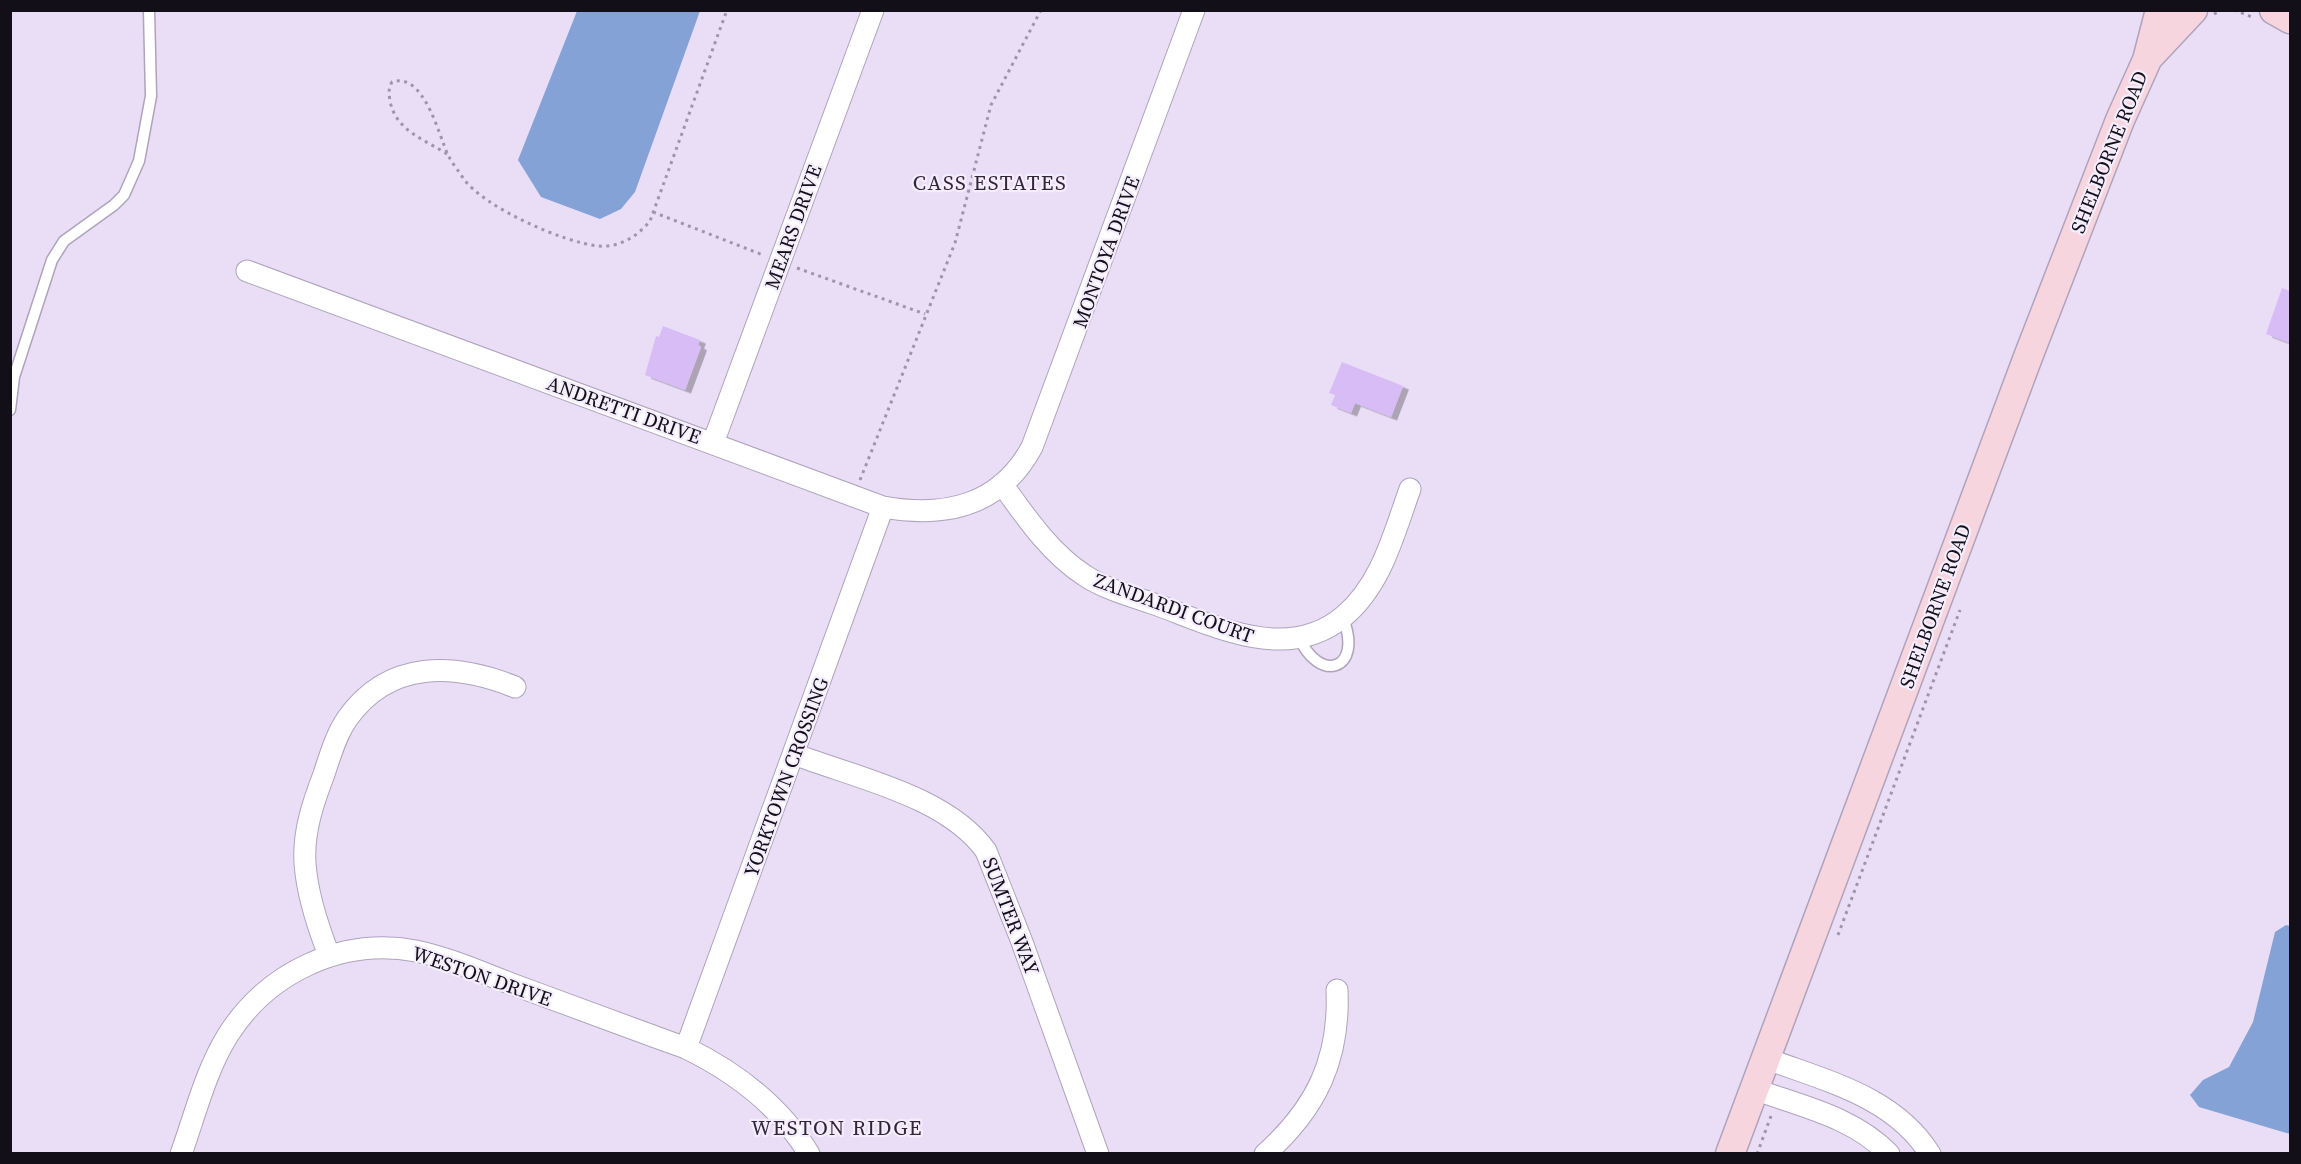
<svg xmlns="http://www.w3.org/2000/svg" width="2301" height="1164" font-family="'Source Serif 4',serif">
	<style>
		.water { fill: #85a2d7 }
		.building { fill: #d8bcf6; filter: url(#shadow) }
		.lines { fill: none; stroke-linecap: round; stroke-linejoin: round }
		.lane-casing { stroke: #afa3bc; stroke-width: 13 }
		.street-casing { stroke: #afa3bc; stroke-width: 23 }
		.secondary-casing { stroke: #afa3bc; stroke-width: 31 }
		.path { stroke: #9e95a8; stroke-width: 3; stroke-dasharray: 3 4.5; stroke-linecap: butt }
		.lane { stroke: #fff; stroke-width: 10 }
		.street { stroke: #fff; stroke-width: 21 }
		.secondary { stroke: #f6d5df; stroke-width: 28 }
		.labels { text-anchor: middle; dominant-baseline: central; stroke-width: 4.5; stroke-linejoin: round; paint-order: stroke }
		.street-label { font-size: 20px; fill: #130f18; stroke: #f4edfd }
		.neighbourhood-label { font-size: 21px; letter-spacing: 1.5px; fill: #302639; stroke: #f4edfd }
	</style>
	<defs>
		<filter id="shadow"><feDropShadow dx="6" dy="3.5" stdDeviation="0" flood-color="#0004"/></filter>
	</defs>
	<rect width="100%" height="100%" fill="#eadef7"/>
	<!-- water -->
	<path class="water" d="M577 11H700L635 192 621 209 600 219 541 197 518 160Z
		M2286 925 2290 926V1134L2199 1107 2190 1095 2203 1080 2229 1067 2253 1022 2275 932Z"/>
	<!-- building -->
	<path class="building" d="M2282 288 2290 291V343L2266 334Z
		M663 326 700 340 698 345 701 347 685 390 645 375 656 336 659 337Z
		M1342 362 1403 386 1391 417 1355 403 1351 413 1331 405 1335 395 1329 393Z"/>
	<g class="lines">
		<!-- lane casing -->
		<g class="lane-casing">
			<path id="lane" d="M10 410 14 377 52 260 64 241 114 205 124 195 139 161 151 96 149 10
				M1299 637C1318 683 1364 672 1343 618"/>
		</g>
		<!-- street casing -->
		<g class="street-casing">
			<path id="street" d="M247 271 883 507C945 518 1000 506 1032 447L1194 10
				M713 443 873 10
				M1002 484C1025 516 1050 553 1084 575 1106 590 1135 597 1160 606 1217 627 1289 663 1344 616 1382 584 1394 533 1410 489
				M794 754C856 778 947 796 986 851L1022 942 1098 1154
				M329 955C318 927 307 894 305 863 303 832 313 803 324 774 330 756 336 735 347 719 389 659 455 663 515 687
				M686 1048 883 507
				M1765 1058C1825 1081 1894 1096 1930 1154
				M1754 1089C1800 1106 1854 1117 1889 1154
				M181 1154C195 1115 206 1070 228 1035 268 972 342 937 416 951 454 959 491 977 528 990 580 1009 633 1029 686 1048 735 1072 781 1107 809 1154
				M1265 1154C1317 1108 1340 1058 1337 990"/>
		</g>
		<!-- secondary casing -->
		<g class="secondary-casing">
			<path id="secondary" d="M2274 10 2290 19
				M2148 58 2193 10
				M1730 1154 2028 357 2120 120 2147 60 2160 10"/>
		</g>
		<!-- path -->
		<path class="path" d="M2234 10 2252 17
			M2214 14 2222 10
			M447 154C424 139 396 131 390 101 389 94 388 89 392 82 424 71 439 136 448 155 452 163 458 170 463 178 483 207 564 243 599 246 619 248 638 236 650 221L727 10
			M653 212 763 255
			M797 268 925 314
			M860 480 955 243 991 105 1041 10
			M1838 935 1960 610
			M1757 1154 1771 1116"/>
		<!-- lane -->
		<use href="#lane" class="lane"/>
		<!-- street -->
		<use href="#street" class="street"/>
		<!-- secondary -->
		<use href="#secondary" class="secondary"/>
	</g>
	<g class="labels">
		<!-- street labels -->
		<g class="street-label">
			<text transform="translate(2109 152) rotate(-68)">SHELBORNE ROAD</text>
			<text transform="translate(793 227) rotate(-70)">MEARS DRIVE</text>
			<text transform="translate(1106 252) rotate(-70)">MONTOYA DRIVE</text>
			<text transform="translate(624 410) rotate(20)">ANDRETTI DRIVE</text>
			<text transform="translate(1935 606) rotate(-70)">SHELBORNE ROAD</text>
			<text transform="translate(1174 608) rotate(20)">ZANDARDI COURT</text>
			<text transform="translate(786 777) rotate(-70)">YORKTOWN CROSSING</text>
			<text transform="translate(1011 916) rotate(69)">SUMTER WAY</text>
			<text transform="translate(482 976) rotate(19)">WESTON DRIVE</text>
		</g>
		<!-- neighbourhood labels -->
		<g class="neighbourhood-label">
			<text x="990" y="182">CASS ESTATES</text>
			<text x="837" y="1127">WESTON RIDGE</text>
		</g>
	</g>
	<!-- border -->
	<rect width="2301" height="1164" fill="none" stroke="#130f18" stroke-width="24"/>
</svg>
